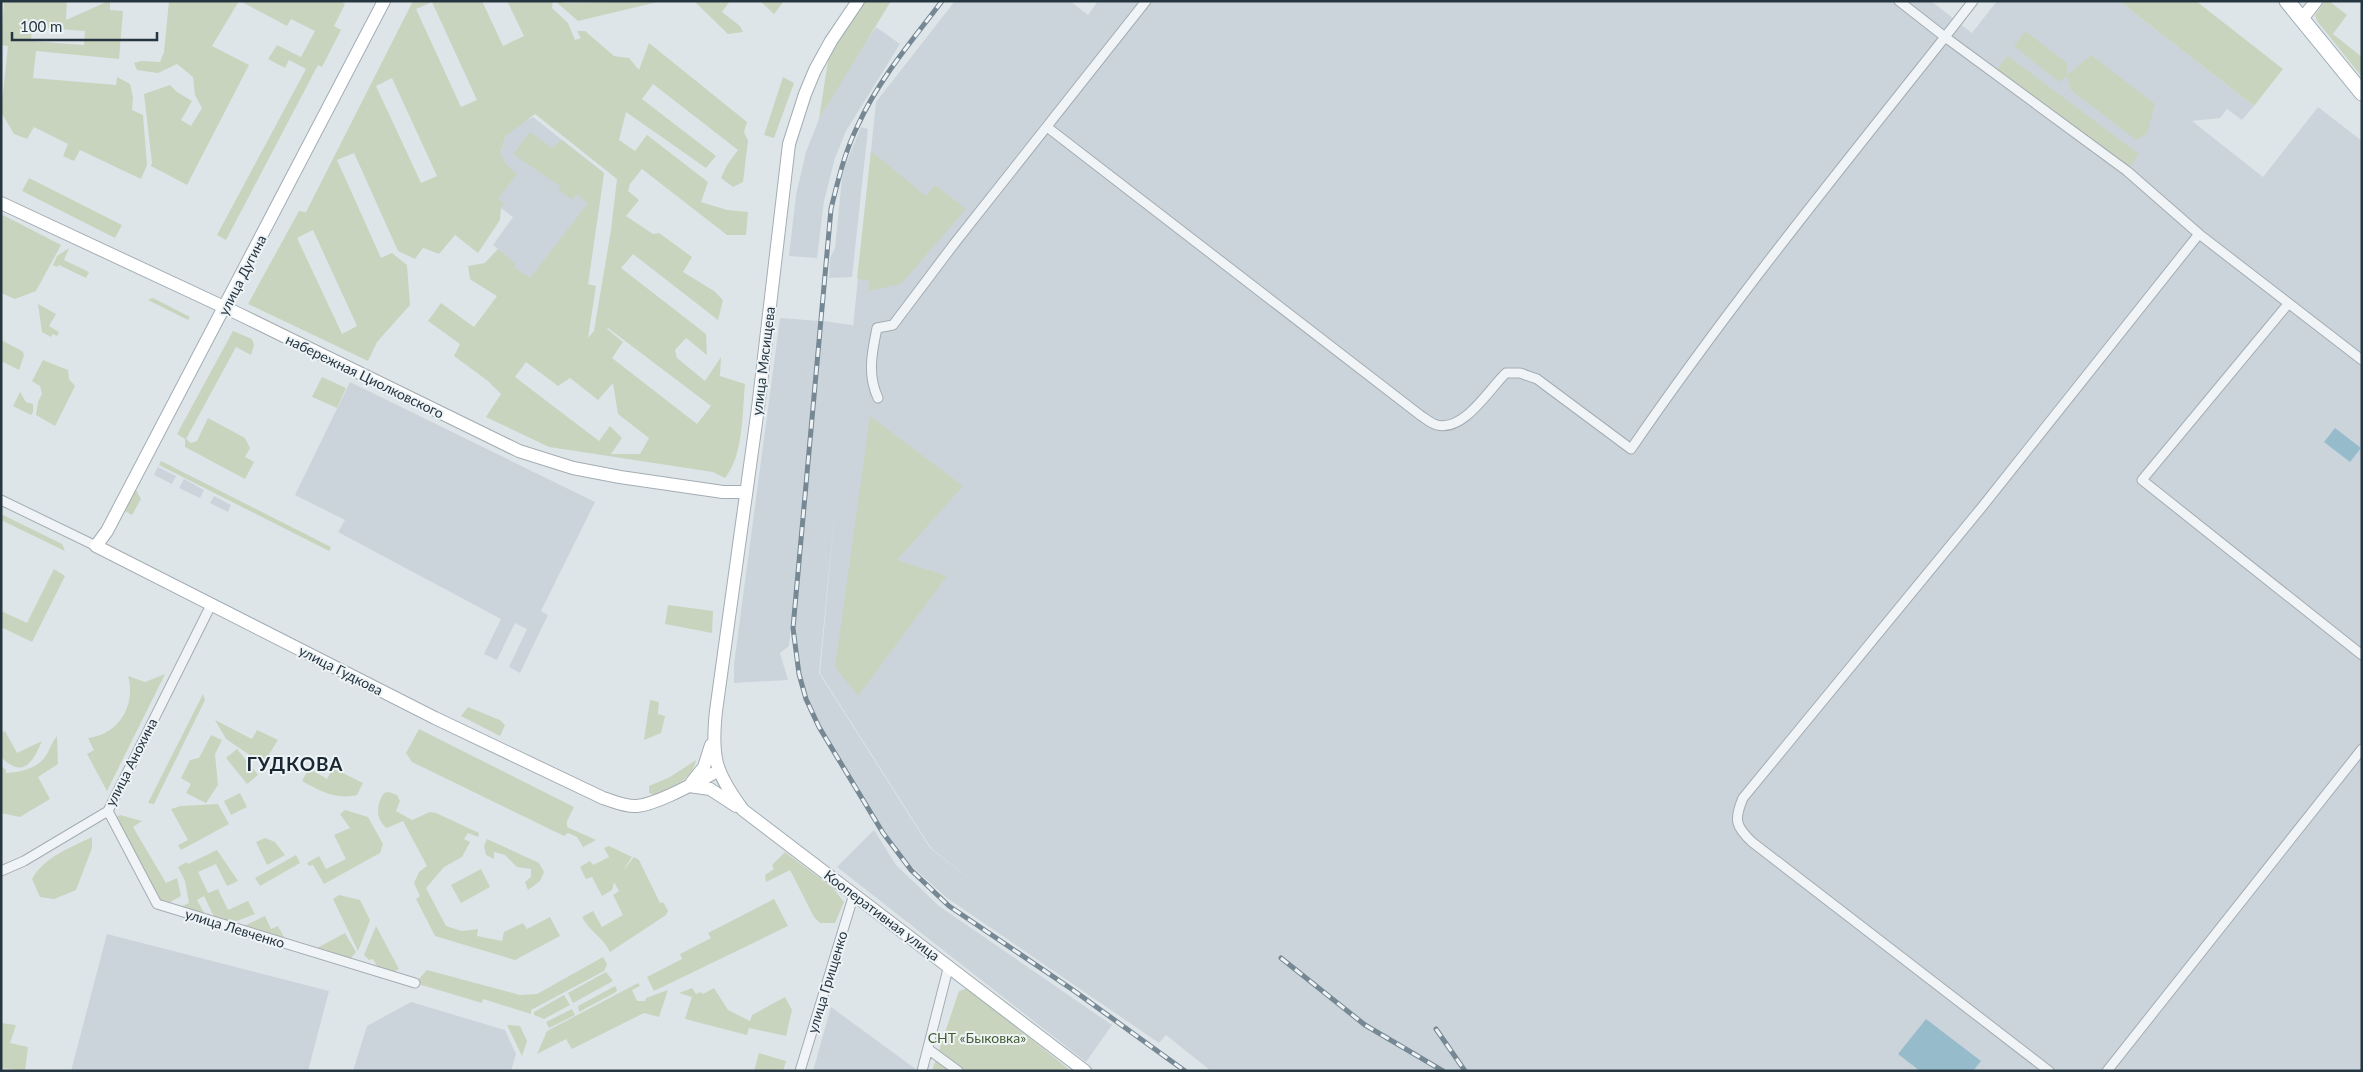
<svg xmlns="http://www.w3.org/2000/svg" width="2363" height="1072" font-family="Lato,sans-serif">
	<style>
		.built { fill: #ccd4db; fill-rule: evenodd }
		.green { fill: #c8d4be; fill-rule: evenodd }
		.water { fill: #96bccc }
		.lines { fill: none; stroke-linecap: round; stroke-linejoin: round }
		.street-casing { stroke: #a3adb3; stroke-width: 11 }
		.secondary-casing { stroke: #a3adb3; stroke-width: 14 }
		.primary-casing { stroke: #9cacb6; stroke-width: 17 }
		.street { stroke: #f1f4f7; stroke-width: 9 }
		.secondary { stroke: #fff; stroke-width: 12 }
		.primary { stroke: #fff; stroke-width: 15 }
		.rail-casing { stroke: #768894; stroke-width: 5 }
		.rail { stroke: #eef3f6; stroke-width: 3; stroke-dasharray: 9; stroke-linecap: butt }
		.labels { text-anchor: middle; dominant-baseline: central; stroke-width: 4; stroke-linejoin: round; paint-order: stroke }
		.street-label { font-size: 14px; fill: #263641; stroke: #eef3f6 }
		.park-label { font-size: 14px; fill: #445e32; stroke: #eef3f6 }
		.district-label { font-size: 19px; font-weight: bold; letter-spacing: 1px; fill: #182732; stroke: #eef3f6 }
	</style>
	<rect width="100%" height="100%" fill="#dee5e9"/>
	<!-- built -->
	<path class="built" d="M955 1H1070L1088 15 1098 1H1931L1972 33 1997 1H2119L2254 106 2242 120 2227 109 2220 118 2192 121 2263 177 2318 107 2362 141V1071H1211L1166 1035 1159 1043 947 898 908 863 884 833 821 727 808 699 801 673 795 627 823 321 852 325 853 327 876 102ZM836 498 820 673 931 848 977 885 930 848 819 673Z
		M876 27 900 44 846 131 835 158 824 201 817 258 789 256 796 195 806 152 819 119 850 66Z
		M533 117 604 173 586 297 540 323 470 279 498 249 493 245 513 217 472 187 500 153 506 136 516 126Z
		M861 127 868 129 852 277 829 278 830 258 835 248 842 178 845 166Z
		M780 318 820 321 789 646 780 653 788 680 734 683V664Z
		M350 382 595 502 541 611 548 615 520 673 509 667 527 629 515 623 497 660 484 654 501 619 338 532 345 520 295 495Z
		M158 467 176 476 172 484 154 475Z
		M184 479 204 490 200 498 179 488Z
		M214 496 231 505 228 512 210 503Z
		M874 830 896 865 939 906 1112 1025 1086 1062 837 867Z
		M107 934 329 991 308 1071H71Z
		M411 1002 505 1030 516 1054 511 1071H353L367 1026Z
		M831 1007 917 1070V1071H813Z"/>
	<!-- green -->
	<path class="green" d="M4 1H67L66 20 104 3 103 1H110V10L123 11 119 59 36 51 33 78 116 85 117 77 130 84 133 97 132 110 143 115 147 165 141 179 80 150 74 161 63 156 68 144 34 127 27 139 14 134 1 112 8 46 1 45ZM32 27 85 31 84 45 31 41Z
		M169 1H239L212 46 249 65 187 185 151 166 152 163 144 94 170 85 177 92 192 101 181 120 191 126 202 108 195 95 193 77 177 64 158 73 137 70 134 63 141 61 160 62 164 52Z
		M240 1H340L345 4 334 26 341 30 322 67 318 65 226 240 217 235 306 69 289 60 285 68 268 59 277 45 301 57 315 31 291 19 287 26Z
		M413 1H482L503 46 524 36 507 1H553L552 8 568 23 575 40 581 38 577 31H585L614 56 629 58 639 70 649 43 747 122 744 132 748 141 743 182 733 187 721 178 727 165 738 150 653 84 642 99 716 156 706 168 626 112 619 140 635 151 647 135 708 182 701 202 727 210 748 212 746 235H727L642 169 630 184 628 191 639 200 626 216 653 234 659 233 692 257 683 272 714 291 723 300 718 320 633 254 621 268 706 334 707 355 686 338 675 350 677 358 705 381 721 357 720 376 745 384C742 413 744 454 725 478L713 472 549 447 486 417 501 394 488 381 454 356 460 344 428 321 441 303 474 327 497 296 470 279 468 266 485 263 498 249 516 264 514 267 530 278 588 203 576 194 572 200 559 190 561 187 513 154 530 132 552 148 562 140 604 173 588 284 596 286 588 338 594 331 611 230 617 179 535 114 506 136 500 153 506 164 517 174 498 199 504 204 501 208 500 220 478 253 455 235 439 254 423 248 415 259 398 251 354 153 337 160 381 258 392 253 407 265 410 305 377 342 368 361 248 304 299 211 306 212ZM432 2 477 100 461 107 416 9ZM392 78 437 176 421 183 376 86ZM313 230 357 326 342 334 297 238ZM608 328 711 406 697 424 612 358 623 342 607 329ZM526 362 558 386 570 378 598 400 613 383 618 414 649 438 640 454H611L622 438 610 426 599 441 515 377Z
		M555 1 567 3 662 1 578 21Z
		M694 1H730L722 12 740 26 743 32 728 34Z
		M760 1H784L774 14Z
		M858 1H891L819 119 831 41Z
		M2119 1H2196L2283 69 2254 106Z
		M2325 1H2329L2347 15 2333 34 2362 57V77L2317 21 2315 15Z
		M2025 31 2067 63V75L2091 55 2155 104 2147 134 2136 140 2071 90 2067 76 2059 82 2014 46Z
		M2008 56 2139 154 2127 171 1993 73Z
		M783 77 794 83 774 138 764 135Z
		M871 151 926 196 935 185 966 209 901 284 868 291 869 281 857 279Z
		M29 178 122 225 115 238 22 191Z
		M1 214 61 245 36 291 15 299 1 293Z
		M69 248 64 260 89 272 86 278 59 265 57 267 53 265 57 256Z
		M153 298 190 317 188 320 148 300Z
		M38 304 56 314 49 326 59 332 57 336 53 334 51 337 42 332Z
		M233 331 252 339 254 345 251 355 236 347 186 439 191 443 197 441 208 418 245 438 250 448 245 457 254 462 245 479 185 447V439L177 434Z
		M1 340 22 351 24 355 19 370 1 361Z
		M43 360 68 370 69 379 75 386 55 426 36 415 38 402 42 394 40 386 32 381Z
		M322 377 346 388 337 408 312 397Z
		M20 392 26 402 33 404V412L31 415 13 406Z
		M870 416 963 486 897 560 947 576 858 696 835 667Z
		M161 461 331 547 329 551 159 465Z
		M136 490 141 499 132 515 121 509 133 492Z
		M1 514 62 544 65 551 1 520Z
		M54 569 65 576 32 642 1 627V611L27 623Z
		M668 605 713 611 712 633 665 624Z
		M165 674 107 791 87 754 94 750 88 738C120 734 136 704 128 676L145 682Z
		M203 694 205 700 154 804 148 803Z
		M650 700 659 702 658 714 665 716 661 733 644 740Z
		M468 707 500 720 505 725 500 736 461 716Z
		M215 720 252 739 257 730 278 740 263 764 226 739Z
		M419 729 574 807 567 821V827L596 840 583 847 577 837 568 833 564 836 412 762 406 753Z
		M5 731 17 753 42 741C33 761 24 780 1 757V733Z
		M211 735 222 740 215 754 218 785 206 803 186 793 191 784 181 778 190 760 199 758Z
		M57 736 58 764 38 777 50 799 20 817 1 813V766L6 770V773C19 773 37 768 45 757 50 750 51 743 57 736Z
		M237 749 258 775 247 784 226 758Z
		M696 760C692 781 673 786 655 795L649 793V786L670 777Z
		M309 768 327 779 333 768 363 783 357 795C336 800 320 791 302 781Z
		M389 792 397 795 400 801 396 811 412 820 430 812 436 813 479 833 478 837 468 833 464 839 470 842 462 857 444 867 426 888 446 926 462 931 478 929 477 936 502 941 504 932 523 923 527 929 550 917 560 936 515 960 435 936 416 899 420 896 414 883 419 872 427 866 403 821 387 828C375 820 376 804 384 793Z
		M240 793 247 807 231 815 224 801Z
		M218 804 229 824 181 850 178 845 188 840 171 809 181 806Z
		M345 810 368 817 383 844 380 853 324 884 313 865 309 866 307 863 319 856 326 869 346 859 334 835 350 828 340 814Z
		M120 815 142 821 133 827 166 883 177 878 181 896 163 906 157 904 112 819Z
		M92 837V848L76 890 54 899 40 897 32 879C44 857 70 848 92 837Z
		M265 838 275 842 285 855 267 865 256 842Z
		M487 839 539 863 544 872 540 881 528 890 525 882 531 877V869L517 867 505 855 494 852V859L486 855 484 846Z
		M609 846 632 857 622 872 634 857 639 860 660 903 663 902 668 911 666 915 610 952C602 936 590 932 582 917L593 911 602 927 623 915 613 895 619 891 614 882 612 890 602 896 592 877 586 879 580 867 590 861 593 865 609 857 604 848Z
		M217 850 238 881 227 886 216 864 198 872 208 893 218 889 228 910 248 901 255 914 226 925 217 923 204 896 197 900 208 920 176 909 189 903 185 881 178 867 187 862 188 864Z
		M785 852 833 888 844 902 835 923H820L814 917 790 870 766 882 765 875 774 869 772 865Z
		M296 855 300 863 260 886 255 878Z
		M481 869 490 887 461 903 451 885Z
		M339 895 360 900 370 920 358 951 333 899Z
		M774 899 788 926 654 991 647 977 682 959 680 954 711 938 708 933Z
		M265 916 271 929 278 926 288 945 240 928Z
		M376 926 399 969 391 973 378 968 373 959 369 960 364 955Z
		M345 933 356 952 347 963 317 948Z
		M603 957 607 964 604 971 531 1010V1014L483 999 482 1003 415 983 427 970 520 995 537 994Z
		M606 972 613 981 573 1003 568 993Z
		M638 983 640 986 632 990 637 1001H645L646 998 668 990 659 1017 644 1013 572 1049 566 1039 537 1054 547 1031Z
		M615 986 617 990 616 992 579 1012 578 1006Z
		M692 988 696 994 701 992 703 994 714 988 728 1010 750 1021 752 1015 785 997 792 1010 786 1036 749 1028 747 1035 685 1019 692 997 679 993Z
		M968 988 1071 1071H932L959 991Z
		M564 995 570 1005 544 1019 534 1015V1012Z
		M572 1009 575 1015 549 1028 546 1022Z
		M1 1023 16 1025 10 1043 28 1047 25 1071 1 1068Z
		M507 1025 520 1026 527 1041 522 1056Z
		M759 1053 786 1061 783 1071H754Z"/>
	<!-- water -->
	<path class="water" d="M2335 428 2361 448 2350 462 2324 442Z
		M1926 1019 1981 1061 1973 1071H1920L1898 1054Z"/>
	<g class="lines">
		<!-- street casing -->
		<g class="street-casing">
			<path id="street" d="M1899 1 1945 37 1973 1
				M1047 127 1420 415C1425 418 1431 424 1437 425 1464 432 1489 389 1506 373H1520L1537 379 1631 449C1729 306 1838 172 1945 37L2127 171 2199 234
				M2288 304 2142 480 2362 655
				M878 398C867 375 872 352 877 328L893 325 954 244 1146 1
				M1 500 96 546
				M108 811 157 904 415 983
				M1 871 24 861 108 811 211 605
				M928 1049 958 1071
				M800 1071 854 894
				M922 1071 949 965
				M2049 1071 1752 842C1735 826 1734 819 1743 798L1982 507 2199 234 2362 360
				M2107 1071 2362 749"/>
		</g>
		<!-- secondary casing -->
		<g class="secondary-casing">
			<path id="secondary" d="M384 1 107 531 96 546 435 718 603 798C613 801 625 807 637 806 658 804 698 781 718 771
				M858 1 831 41 815 70 805 94 789 144 758 408 716 711C711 758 715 772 743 810L1085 1071
				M2302 19 2316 1
				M1 203 241 315 519 451 573 468 620 477 723 492H746
				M692 782 704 767 711 745
				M689 786 710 789 736 806"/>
		</g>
		<!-- primary casing -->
		<g class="primary-casing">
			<path id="primary" d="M2287 1 2362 93"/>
		</g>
		<!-- street -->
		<use href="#street" class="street"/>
		<!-- secondary -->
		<use href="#secondary" class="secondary"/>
		<!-- primary -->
		<use href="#primary" class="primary"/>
		<!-- rail casing -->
		<g class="rail-casing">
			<path id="rail" d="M942 1C912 41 879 79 858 125 845 151 838 180 831 209L793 628 799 674 806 699 819 727 883 833 911 870 949 906 1073 990 1185 1071
				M1281 958 1365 1025 1443 1071
				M1436 1029 1465 1071"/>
		</g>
		<!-- rail -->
		<use href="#rail" class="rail"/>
	</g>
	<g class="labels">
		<!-- street labels -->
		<g class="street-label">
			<text transform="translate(242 275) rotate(-63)">улица Дугина</text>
			<text transform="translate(763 361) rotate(-83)">улица Мясищева</text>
			<text transform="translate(365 376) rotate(26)">набережная Циолковского</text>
			<text transform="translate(341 670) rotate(27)">улица Гудкова</text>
			<text transform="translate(131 762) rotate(-63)">улица Анохина</text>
			<text transform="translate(882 915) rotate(37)">Кооперативная улица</text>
			<text transform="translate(235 928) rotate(17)">улица Левченко</text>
			<text transform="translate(827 982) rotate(-73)">улица Грищенко</text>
		</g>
		<!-- park labels -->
		<g class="park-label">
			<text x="977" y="1037">СНТ «Быковка»</text>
		</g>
		<!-- district labels -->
		<g class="district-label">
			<text x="295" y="763">ГУДКОВА</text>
		</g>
	</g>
	<!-- border -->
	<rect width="2363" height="1072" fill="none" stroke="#263641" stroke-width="5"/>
	<!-- scale -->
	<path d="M12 32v8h145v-8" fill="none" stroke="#263641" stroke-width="2.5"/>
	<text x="20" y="32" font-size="15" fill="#263641" stroke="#eef3f6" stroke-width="4" paint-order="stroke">100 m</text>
</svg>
